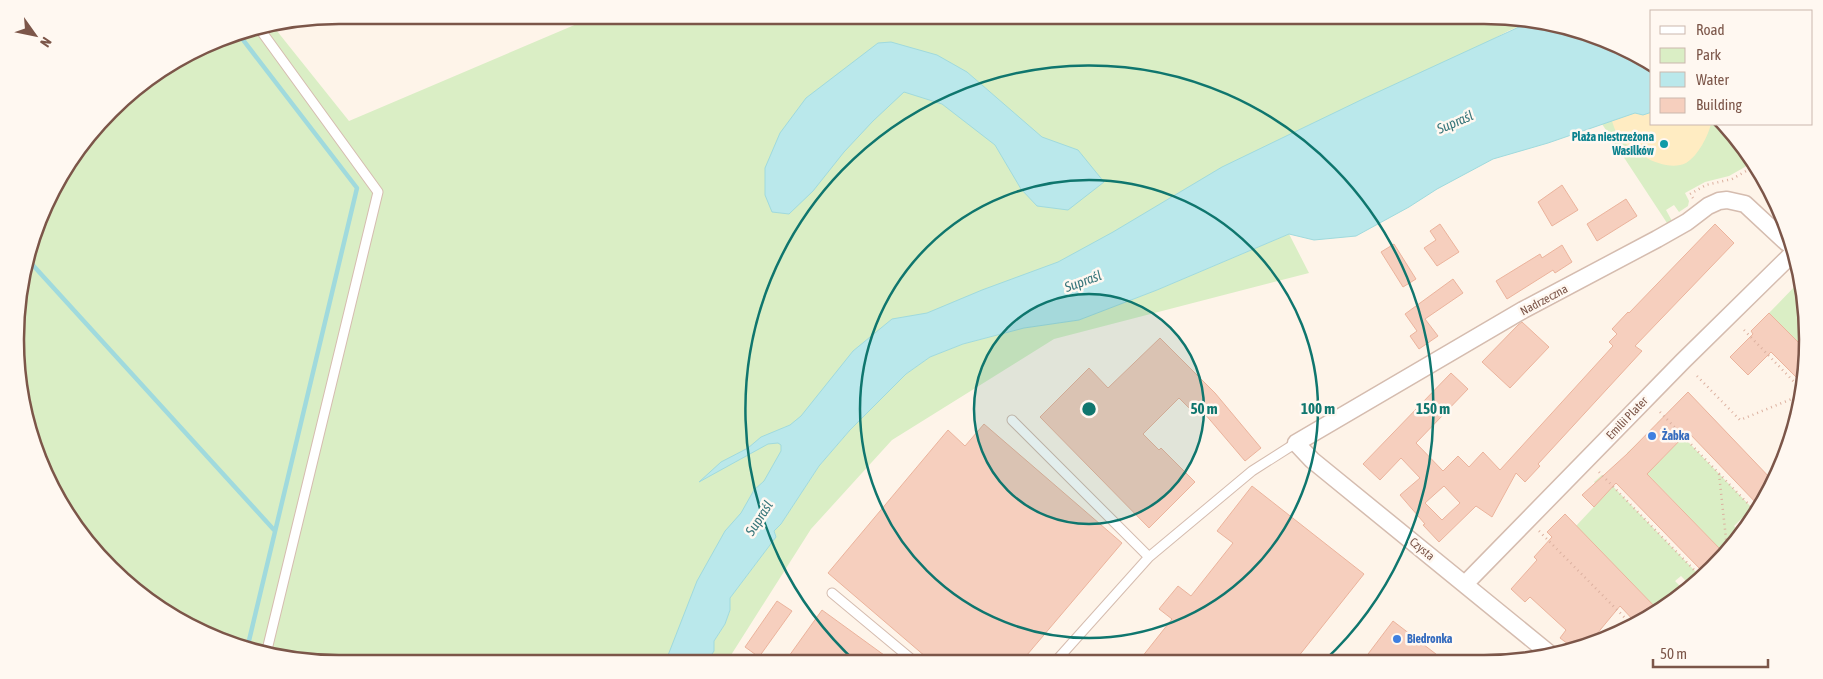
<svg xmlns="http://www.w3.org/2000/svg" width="1823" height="679" font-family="'Asap Condensed',sans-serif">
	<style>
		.green { fill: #daeec5 }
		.sand { fill: #ffecc2 }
		.water { fill: #bae8eb; stroke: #a0dadd }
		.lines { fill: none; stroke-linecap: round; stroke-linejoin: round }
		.stream { stroke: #a0dadd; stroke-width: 4.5 }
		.building { fill: #f6cfbe; stroke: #ebb39c; fill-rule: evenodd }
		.service-casing { stroke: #d5bcaf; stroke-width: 11 }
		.minor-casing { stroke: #d5bcaf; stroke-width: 19 }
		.path { stroke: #dcb1a0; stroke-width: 2.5; stroke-dasharray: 1 4; stroke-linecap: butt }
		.service { stroke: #fff; stroke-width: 9 }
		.minor { stroke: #fff; stroke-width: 16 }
		.ring { fill: none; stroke: #0f766e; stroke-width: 2.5 }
		.culture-dot { fill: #0f9aa8; stroke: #fff8f1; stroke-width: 2 }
		.shop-dot { fill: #3f7fe0; stroke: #fff8f1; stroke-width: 2 }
		.labels { text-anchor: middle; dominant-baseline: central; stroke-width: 5; stroke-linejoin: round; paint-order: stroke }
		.culture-label { font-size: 12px; font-weight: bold; fill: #0d838f; stroke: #fff8f1; text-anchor: end }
		.street-label { font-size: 12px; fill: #7c5649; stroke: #fff8f1 }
		.shop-label { font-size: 12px; font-weight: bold; fill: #366cbe; stroke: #fff8f1; text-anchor: start }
		.water-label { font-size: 14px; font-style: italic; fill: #38767b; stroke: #fff8f1 }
		.rim { fill: none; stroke: #7c5649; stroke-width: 2.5 }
		.centre { fill: #0f766e; stroke: #fff8f1; stroke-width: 2.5 }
		.ring-label { font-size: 15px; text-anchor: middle; font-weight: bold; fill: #0f766e; stroke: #fff8f1; stroke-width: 5; stroke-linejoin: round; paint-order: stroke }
	</style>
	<rect width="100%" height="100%" fill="#fef4e9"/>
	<!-- green -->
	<path class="green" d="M598 15H1483L1532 21 1508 31 840 395 694 663 339 664 255 653 142 597 70 520 21 403 18 297 58 177 126 95 235 32 273 26 349 121Z
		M1652 112V124H1718L1752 163 1729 176 1705 182 1685 193 1689 201 1688 206 1679 212 1674 205 1666 210 1672 221 1667 223 1602 124 1635 113 1643 115Z
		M1289 234 1309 273 1054 339 892 440 811 529 726 663H706L714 651V641L725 624 730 610V598L776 537 774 531 781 524 819 466 850 430 906 374 930 357 963 344 1024 328 1079 320 1157 290Z
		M1800 281 1805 297 1802 346 1769 313Z
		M1664 417 1756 512 1748 522 1743 517 1734 526 1739 531 1721 550 1627 453 1639 442 1659 462 1677 443 1657 423Z
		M1602 475 1696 572 1687 582 1681 576 1675 581 1681 587 1658 610 1576 526 1606 494 1594 482Z"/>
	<!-- sand -->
	<path class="sand" d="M1652 112V124H1711C1708 136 1698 156 1686 163 1666 173 1633 153 1620 138 1616 134 1614 127 1612 121L1635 113 1643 115Z"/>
	<!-- water -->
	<path class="water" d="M1532 21 1568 26 1652 68V112L1643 115 1635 113 1548 143 1493 159 1437 189 1409 207 1356 236 1314 240 1289 234 1157 290 1079 320 1024 328 963 344 930 357 906 374 850 430 819 466 781 524 774 531 776 537 730 598V610L725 624 714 641V651L706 663H665L697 581 725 531 741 513 754 490 764 481 781 451V445L778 443 768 444 699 482 721 462 748 448 761 437 790 425 801 416 853 351 892 319 927 313 982 290 1058 262 1113 232 1222 167 1365 98Z
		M891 42 937 55 967 72 1042 137 1078 150 1104 182 1068 210 1037 206 1021 189 995 145 942 104 904 92 873 121 844 152 813 191 789 214 772 212 765 195V168L780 133 806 98 878 43Z"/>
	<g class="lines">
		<!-- stream -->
		<path class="stream" d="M237 32 357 188 247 649
			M30 262 275 531"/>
	</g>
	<!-- building -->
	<path class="building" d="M1562 185 1578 210 1552 226 1538 202Z
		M1626 199 1637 216 1597 241 1587 224Z
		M1440 224 1459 252 1437 266 1424 248 1436 240 1430 231Z
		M1715 224 1734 243 1635 346 1642 351 1538 464 1540 466 1525 482 1516 473 1492 517 1476 506 1439 542 1423 525 1425 524 1400 495 1420 478 1401 458 1380 480 1363 464 1451 373 1468 389 1416 443 1443 471 1458 456 1469 467 1483 452 1500 470 1613 346 1609 342 1617 334 1612 329 1628 312 1629 313ZM1444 486 1460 503 1442 520 1425 503Z
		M1394 244 1416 279 1403 287 1381 252Z
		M1562 245 1572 262 1555 273 1553 270 1507 299 1496 281 1540 254 1542 258Z
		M1453 279 1463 293 1425 319 1438 336 1419 349 1410 336 1417 331 1405 314Z
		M1769 313 1802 346 1800 381 1771 352 1748 375 1730 357 1753 334 1751 331Z
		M1522 322 1549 347 1510 388 1482 362 1518 325Z
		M1160 338 1215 393 1261 448 1245 461 1199 407 1193 412 1179 398 1143 434 1159 450 1161 448 1195 482 1149 528 1040 417 1089 368 1108 388Z
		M1688 392 1773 481 1764 502 1760 507 1688 432 1647 474 1721 550 1701 570 1616 483 1594 507 1582 495 1627 454Z
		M984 424 1122 543 1021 662 933 663 828 573 948 430 965 446Z
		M1252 486 1364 574 1294 662H1138L1172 619 1159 609 1178 586 1191 596 1233 543 1217 531Z
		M1565 514 1658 610 1637 624 1620 606 1591 641 1572 647 1560 638 1566 630 1530 597 1525 602 1511 589 1537 560 1534 557 1552 537 1547 532Z
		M777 601 792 611 759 657 745 647Z
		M822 610 895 663H784Z
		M1393 621 1445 661 1362 662Z"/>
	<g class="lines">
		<!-- service casing -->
		<g class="service-casing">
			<path id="service" d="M259 28 378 192 266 654
				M1012 420 1149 557
				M832 593 916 663
				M1055 662 1149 557 1252 471 1296 443"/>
		</g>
		<!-- minor casing -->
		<g class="minor-casing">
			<path id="minor" d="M1465 584 1683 361 1791 255
				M1550 654 1312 460 1296 443 1523 310 1657 239 1687 222 1708 206 1719 201 1727 200 1745 204 1787 243"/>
		</g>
		<!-- path -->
		<path class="path" d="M1693 198 1690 194 1706 185 1732 179 1755 166
			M1744 330 1799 387
			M1697 376 1740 420 1799 396
			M1660 412 1756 512
			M1599 472 1702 578
			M1719 474 1727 548
			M1539 531 1633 626"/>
		<!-- service -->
		<use href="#service" class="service"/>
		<!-- minor -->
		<use href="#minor" class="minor"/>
	</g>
	<!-- distance rings -->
	<circle cx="1089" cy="409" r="115" fill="#0f766e" fill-opacity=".12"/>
	<g class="ring">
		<circle cx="1089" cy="409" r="115"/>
		<circle cx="1089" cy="409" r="229"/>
		<path d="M857 663A344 344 0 1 1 1324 661"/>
	</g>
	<!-- markers -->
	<circle class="culture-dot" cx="1664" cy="144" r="5"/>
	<g class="shop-dot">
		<circle cx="1652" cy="436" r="5"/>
		<circle cx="1397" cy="639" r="5"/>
	</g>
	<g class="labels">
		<!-- culture labels -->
		<g class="culture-label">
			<text x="1654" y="137">Plaża niestrzeżona<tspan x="1654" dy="14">Wasilków</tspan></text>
		</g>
		<!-- street labels -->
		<g class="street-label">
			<text transform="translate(1544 300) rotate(-28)">Nadrzeczna</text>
			<text transform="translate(1627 418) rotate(-46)">Emilii Plater</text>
			<text transform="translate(1422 549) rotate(39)">Czysta</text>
		</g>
		<!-- shop labels -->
		<g class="shop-label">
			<text x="1662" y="436">Żabka</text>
			<text x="1407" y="639">Biedronka</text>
		</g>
		<!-- water labels -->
		<g class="water-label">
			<text transform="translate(1455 122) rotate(-23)">Supraśl</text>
			<text transform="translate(1083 281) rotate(-20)">Supraśl</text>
			<text transform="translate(759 518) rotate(-57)">Supraśl</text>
		</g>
	</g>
	<!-- crop -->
	<path d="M0 0H1823V679H0ZM339 24H1484A315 315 0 0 1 1799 339V340A315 315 0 0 1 1484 655H339A315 315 0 0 1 24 340V339A315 315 0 0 1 339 24Z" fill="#fff8f1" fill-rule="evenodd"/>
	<path class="rim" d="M339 24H1484A315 315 0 0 1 1799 339V340A315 315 0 0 1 1484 655H339A315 315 0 0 1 24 340V339A315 315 0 0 1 339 24Z"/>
	<circle cx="1089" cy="409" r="8" class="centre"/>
	<g class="ring-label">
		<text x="1204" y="414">50 m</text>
		<text x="1318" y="414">100 m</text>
		<text x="1433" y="414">150 m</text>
	</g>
	<!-- legend -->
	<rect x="1650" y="10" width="162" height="115" fill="#fff8f1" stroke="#cbb7ae"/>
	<rect x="1660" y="26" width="25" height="8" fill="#ffffff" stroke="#cbb7ae"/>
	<text x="1696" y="35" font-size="15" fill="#7c5649">Road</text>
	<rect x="1660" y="48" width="25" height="15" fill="#daeec5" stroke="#cbb7ae"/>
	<text x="1696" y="60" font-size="15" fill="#7c5649">Park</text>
	<rect x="1660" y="72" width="25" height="15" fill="#bae8eb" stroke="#cbb7ae"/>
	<text x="1696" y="85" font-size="15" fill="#7c5649">Water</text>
	<rect x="1660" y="98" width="25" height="15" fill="#f6cfbe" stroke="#cbb7ae"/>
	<text x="1696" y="110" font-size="15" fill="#7c5649">Building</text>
	<!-- north arrow -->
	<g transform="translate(35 35) rotate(123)" stroke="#fff8f1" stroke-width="4" paint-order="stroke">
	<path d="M0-4L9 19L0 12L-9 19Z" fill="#7c5649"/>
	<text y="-8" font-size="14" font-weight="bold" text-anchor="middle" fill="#7c5649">N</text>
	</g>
	<!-- scale -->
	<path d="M1653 659v8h115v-8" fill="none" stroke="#7c5649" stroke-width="2.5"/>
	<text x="1660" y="659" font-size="15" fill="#7c5649" stroke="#fff8f1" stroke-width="4" paint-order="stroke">50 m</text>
</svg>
